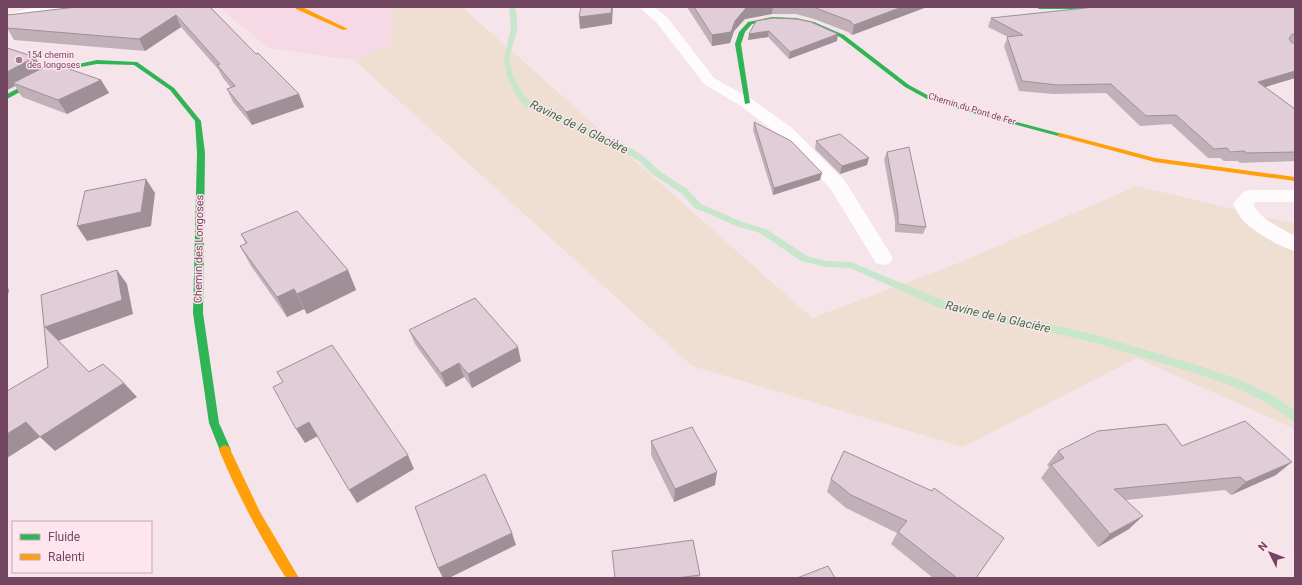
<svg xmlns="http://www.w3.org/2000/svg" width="1302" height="585" font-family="Roboto,sans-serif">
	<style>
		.residential { fill: #f6d9e4 }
		.green { fill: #eedfd2 }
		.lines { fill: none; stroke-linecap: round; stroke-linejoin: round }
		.stream { fill: #c7e6cb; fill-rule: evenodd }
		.street { fill: #fefbfc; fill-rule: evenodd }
		.fast { fill: #30b455; fill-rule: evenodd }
		.slow { fill: #ff9f0a; fill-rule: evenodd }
		.wall { fill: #c2b0b9 }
		.shaded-wall { fill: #9e9096 }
		.building { fill: #e1cdd7; stroke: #9e9096 }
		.poi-dot { fill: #a07e91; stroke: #ffe5ee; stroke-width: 1.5 }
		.labels { text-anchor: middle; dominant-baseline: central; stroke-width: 3; stroke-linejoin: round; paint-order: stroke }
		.far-poi-label { font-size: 9px; fill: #724661; stroke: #ffe5ee; text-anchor: start }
		.far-street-label { font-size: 9px; fill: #724661; stroke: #ffe5ee }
		.street-label { font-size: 11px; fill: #724661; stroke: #ffe5ee }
		.water-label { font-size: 12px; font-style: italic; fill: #387244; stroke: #ffe5ee }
	</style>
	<rect width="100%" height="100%" fill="#f5e5eb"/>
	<!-- residential -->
	<path class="residential" d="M219 7H391L392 44 354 60 268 48Z"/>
	<!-- green -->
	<path class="green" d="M391 7H462L812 318 951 266 1137 186 1295 224V429L1137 358 963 447 692 366 354 60 392 44Z"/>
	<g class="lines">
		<!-- stream -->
		<path class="stream" d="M509 7H515C516 14 518 21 517 29 516 39 510 49 510 59 510 76 521 92 532 103L629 147 646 158 658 170 687 189 701 204 745 223 766 229 807 256 826 261 851 262 947 302 977 310 1054 325 1099 336 1200 366 1240 380 1276 397 1295 411V422L1268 403 1232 386 1198 374 1099 344 1054 333 977 318 940 308 850 268 826 267 801 261 760 233 739 227 695 208 681 193 652 174 640 162 623 151 526 107 516 95 507 76 504 59 511 28Z"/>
		<!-- street -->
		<path class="street" d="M36 7H60L58 10 7 22V14Z
			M639 7H654L667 17 714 78 753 100 791 127 845 181 893 258 890 263 883 265 876 263 830 188 779 135 741 106 704 84 657 23Z
			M1250 190H1295V202H1255L1253 205C1261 219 1280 228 1295 236V251C1280 247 1250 230 1241 218 1238 214 1236 209 1233 204L1243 192Z"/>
		<!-- fast -->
		<path class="fast" d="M1036 7H1085L1082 9H1039Z
			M772 17 796 18 814 22 844 35 909 85 931 97 969 109 1062 134 1063 135 1060 137 1058 136 965 111 927 99 905 87 840 37 812 25 796 22 772 21 752 24 745 32 741 44 750 103 745 104 735 44 739 32 748 22Z
			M97 60 137 62 174 88 201 121 205 153 203 313 219 423 231 450 229 453 225 455 221 453 209 423 193 313 197 153 195 121 170 90 134 65 97 64 59 71 7 99V94L55 69Z"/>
		<!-- slow -->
		<path class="slow" d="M296 7H302L348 29 343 30 296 9Z
			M1060 133 1155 158 1295 177V181L1155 162 1058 136 1057 135Z
			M225 445 229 447 260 512 299 578H286C260 537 238 495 219 450L221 447Z"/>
	</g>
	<!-- wall -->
	<path class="wall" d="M210 7 256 54 299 94 304 107 252 125 233 102 227 89 231 88 223 78 218 69 181 27 145 51 14 40 7 28V15Z
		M687 7H927L852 35 848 32 814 19 796 14H772L745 19 734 31 730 43 712 46Z
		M1295 7V42H1291L1295 43V78L1265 87 1295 109V161L1240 163 1238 161H1224L1220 158H1208L1171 124 1140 126 1106 93 1053 94 1019 91 1004 46 1008 37 988 27 991 18Z
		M756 21 837 41 789 59 768 37 748 40Z
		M7 48 35 57 42 69 101 80 109 93 67 114 22 97 15 86 7 90Z
		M754 122 820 180 773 195 753 130Z
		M816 141 867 165 840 174 815 149Z
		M887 152 926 227 923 234 895 232V221L884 159Z
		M241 234 348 270 356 290 307 314 304 309 287 317 251 266 240 246 246 244Z
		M409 330 521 361 472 388 464 377 446 387 415 344Z
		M651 441 715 485 674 502 651 455Z
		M1182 446 1276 475 1231 495 1225 490 1126 500 1129 529 1098 547 1041 478 1049 467 1047 465 1058 451Z
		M844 451 976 578H933L891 544 897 533 846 508 827 492 831 479Z
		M700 575 699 578H614Z"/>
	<!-- shaded-wall -->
	<path class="shaded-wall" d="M612 7H613L612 24 580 29 579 17Z
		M753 7H773L772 14 745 19 734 31 730 43 712 46V35L735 21 746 8Z
		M902 7H927L852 35 854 25Z
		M176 15 181 27 145 51 139 39Z
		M769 31 768 37 748 40 749 34Z
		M838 34 837 41 789 59 790 52Z
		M35 57 43 70 13 83 15 86 7 90V72Z
		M1295 71V78L1252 91 1258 82Z
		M101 80 109 93 67 114 58 100Z
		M299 94 304 107 252 125 246 112Z
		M869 158 867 165 840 174 842 166Z
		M822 173 820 180 773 195 774 188Z
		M146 179 155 193 151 226 87 241 77 226Z
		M117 270 127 284 133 314 58 341 45 327Z
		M348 270 356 290 307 314 297 294Z
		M7 284 9 291 7 297Z
		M294 289 304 309 287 317 277 297Z
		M518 347 521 361 472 388 468 374Z
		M459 363 464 377 446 387 441 373Z
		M124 383 137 397 55 451 40 437 7 458V434L26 422Z
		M309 422 318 436 305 443 296 429Z
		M408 455 414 469 357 503 349 490Z
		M1292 462 1276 475 1231 495 1246 482Z
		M717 472 715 485 674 502 675 489Z
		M1143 516 1129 529 1098 547 1110 534Z
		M512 533 516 545 449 578H443L438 568Z"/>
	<!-- building -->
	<path class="building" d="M77 7H210L256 54 258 53 299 94 246 112 227 89 235 86 217 65 220 64 176 15 139 39 7 28V15Z
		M581 7H612L611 13 579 17Z
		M694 7H753L746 8 735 21 731 32 712 35Z
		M810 7H902L854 25 850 21 816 8Z
		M1095 7H1295V34H1292L1289 39 1292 43H1295V71L1258 82 1295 109V152L1247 153 1244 151 1230 152 1227 148 1214 149 1176 115 1146 116 1111 84 1057 85 1022 81 1007 37 1023 35 991 18Z
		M773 18 797 19 811 22 838 34 790 52 769 31 749 34 756 21Z
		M7 48 35 57 7 72Z
		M52 63 101 80 58 100 13 83Z
		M754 122 791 141 822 173 774 188Z
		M840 134 869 158 842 166 816 141Z
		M909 147 926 227 898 224V214L887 152Z
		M146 179 141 212 77 226 85 191Z
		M297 211 348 270 297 294 294 289 277 297 240 246 247 243 241 234Z
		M117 270 122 300 45 327 89 372 103 364 124 383 40 437 26 422 7 434V391L48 367 41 295Z
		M475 298 518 347 468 374 459 363 441 373 409 330Z
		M332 345 408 455 349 490 309 422 296 429 273 387 283 382 277 372Z
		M1245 421 1292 462 1246 482 1240 477 1114 489 1143 516 1110 534 1051 465 1064 458 1058 451 1098 431 1166 424 1182 446Z
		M692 427 717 472 675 489 651 441Z
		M844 451 932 491 934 488 1004 538 976 578H957L898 532 907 521 851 495 831 479Z
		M485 474 512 533 438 568 415 507Z
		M693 540 700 575 677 578H615L612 551Z
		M828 566 835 578H797Z"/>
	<!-- markers -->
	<circle class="poi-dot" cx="19" cy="60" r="4"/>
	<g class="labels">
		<!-- far-poi labels -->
		<g class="far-poi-label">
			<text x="27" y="55">154 chemin<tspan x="27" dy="10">des longoses</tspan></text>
		</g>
		<!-- far-street labels -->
		<g class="far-street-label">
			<text transform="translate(972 109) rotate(17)">Chemin du Pont de Fer</text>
		</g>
		<!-- street labels -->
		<g class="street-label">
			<text transform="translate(199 249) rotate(-89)">Chemin des Longoses</text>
		</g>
		<!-- water labels -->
		<g class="water-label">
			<text transform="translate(579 127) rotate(26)">Ravine de la Glacière</text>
			<text transform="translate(998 317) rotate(13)">Ravine de la Glacière</text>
		</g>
	</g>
	<!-- border -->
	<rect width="1302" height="585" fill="none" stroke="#724661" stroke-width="16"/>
	<!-- legend -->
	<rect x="12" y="521" width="140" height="52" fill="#ffe5ee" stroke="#c7a5b6"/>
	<rect x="20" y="534" width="20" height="6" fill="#30b455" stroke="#c7a5b6"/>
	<text x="48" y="541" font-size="12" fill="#724661">Fluide</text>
	<rect x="20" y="554" width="20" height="6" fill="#ff9f0a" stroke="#c7a5b6"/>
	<text x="48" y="561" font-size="12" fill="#724661">Ralenti</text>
	<!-- north arrow -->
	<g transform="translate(1270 553) rotate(312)" stroke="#ffe5ee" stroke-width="3" paint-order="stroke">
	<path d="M0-3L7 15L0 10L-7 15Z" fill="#724661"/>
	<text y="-6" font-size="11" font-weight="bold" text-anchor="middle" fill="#724661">N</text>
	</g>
</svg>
